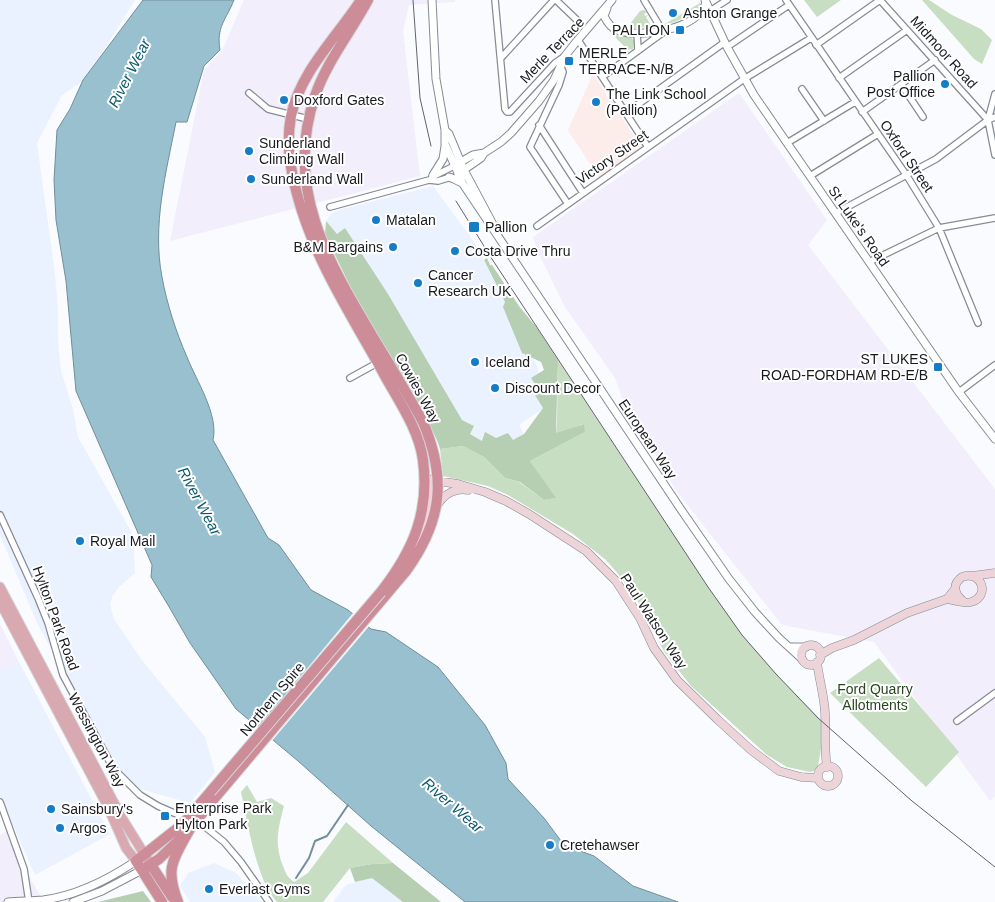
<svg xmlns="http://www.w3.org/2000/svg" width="995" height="902" font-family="Arial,sans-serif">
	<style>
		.built { fill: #eaf1ff }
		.industrial { fill: #f2eefc }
		.education { fill: #fdedea }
		.green { fill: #c7dec2 }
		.forest { fill: #b6ceb1 }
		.water { fill: #99c0cf; stroke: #728e9a }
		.pier { fill: #f9fbff }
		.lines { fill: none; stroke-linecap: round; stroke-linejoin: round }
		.stream { stroke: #728e9a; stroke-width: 2 }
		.minor-casing { stroke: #868b94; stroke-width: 8 }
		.tertiary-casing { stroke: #868b94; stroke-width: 9 }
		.secondary-casing { stroke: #868b94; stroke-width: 9 }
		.primary-casing { stroke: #d5d6d6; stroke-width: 11 }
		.trunk-casing { stroke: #d5d6d6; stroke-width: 12 }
		.minor { stroke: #fff; stroke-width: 5.5 }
		.tertiary { stroke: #fff; stroke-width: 7 }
		.secondary { stroke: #ecd4d9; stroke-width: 8 }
		.primary { stroke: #d9a9b2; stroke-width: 9 }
		.trunk { stroke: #cc8c98; stroke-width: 10 }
		.tram { stroke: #616367; stroke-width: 1 }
		.trunk-bridge-casing { stroke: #d5d6d6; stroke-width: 12; stroke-linecap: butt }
		.trunk-bridge { stroke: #cc8c98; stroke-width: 10 }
		.poi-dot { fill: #157cc7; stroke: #fff; stroke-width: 2 }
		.labels { text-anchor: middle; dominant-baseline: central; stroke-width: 4; stroke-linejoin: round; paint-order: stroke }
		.poi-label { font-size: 14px; fill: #181a1e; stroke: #fff; text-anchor: start }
		.street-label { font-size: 14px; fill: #181a1e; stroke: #fff }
		.park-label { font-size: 14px; fill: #26461d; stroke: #fff }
		.water-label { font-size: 15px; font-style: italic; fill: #0b596f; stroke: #fff }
	</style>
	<rect width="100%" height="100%" fill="#f9fbff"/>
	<!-- built -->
	<path class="built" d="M0 0H135L100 56 80 83 62 95 37 143 55 274 58 310V341L61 371 73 409 78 437 133 535 135 573 118 588 112 597 110 605 114 619 141 659 205 737 215 772 190 803 140 789 114 763 37 623 0 535Z
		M433 186 475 243 537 366 543 391 544 408 519 425 524 434 513 441 496 438 482 441 470 434 474 426 462 420 388 294 345 228 337 234 326 221 331 214 339 210Z
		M19 662 110 834 35 875 0 796V669Z
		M214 863 236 873 262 902H190L180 886 188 873Z
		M372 877 403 902H333L346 885Z"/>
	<!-- industrial -->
	<path class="industrial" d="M244 0H455V2L409 5 403 31 420 176 170 241 204 70 222 51Z
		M739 93 827 220 808 245 995 489V796L990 801 874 642 782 625 677 492 622 398 615 378 565 307 537 250 533 237Z
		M0 624 19 662 0 669Z
		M7 831 14 850 44 902H0V835Z"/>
	<!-- education -->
	<path class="education" d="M593 74 641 147 599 178 568 130Z"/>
	<!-- green -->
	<path class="green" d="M804 0H841L817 17Z
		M922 0H929L952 15 981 29 992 40 982 64 974 59Z
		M700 3 701 7C689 16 678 22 663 25Z
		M644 10 647 12 644 14 645 16 649 15 646 17 652 27 627 28 640 11Z
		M616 35 630 36 634 41 633 49 628 50 615 37Z
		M558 360 708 587 742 635 776 674 821 720V749L818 766 814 771 810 772 787 767 767 755 691 686 665 653 636 598 619 575 606 560 573 534 508 495 488 486 443 476 440 449 463 446 484 457 505 478 519 482 544 500 555 498 530 461 585 432 583 424 556 434 557 423Z
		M879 658 959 752 926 787 830 693Z
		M247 785 257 802 271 798 284 806C278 829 274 843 283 866 286 874 287 877 294 882L308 873 346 822 393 863 372 864 350 868 323 902H277C256 880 248 823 241 792Z"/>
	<!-- forest -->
	<path class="forest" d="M326 221 337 234 345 228 388 294 462 420 474 426 470 434 482 441 485 432 496 438 508 433 513 440 524 434 543 408 535 395 540 392 531 378 544 370 541 362 522 353 503 307 505 302 484 260 487 258 490 265H492L519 306 537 328 558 360 556 433 584 424 585 432 530 461 556 498 544 500 520 482 505 478 484 457 463 446 440 449C437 437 429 426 424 415L351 288 325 234Z
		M393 863 441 902H403L372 878 355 882 350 868 372 864Z
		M143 891 151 902H98Z"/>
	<!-- water -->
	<path class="water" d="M143 0H234C226 20 216 27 220 50L204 66 187 122H176C166 173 152 225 162 277 167 304 176 332 187 357 196 380 219 415 213 440L268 538 279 545 311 590 348 610 371 629 386 632 438 667 485 725 506 763 508 779 544 818 564 845 594 856 633 886 678 902H465L371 826 298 761 236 709 190 643 168 605 151 577 152 565 76 391 66 281 56 220 54 180 57 130 70 109 83 80Z"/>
	<!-- pier -->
	<path class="pier" d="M354 612 370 625 271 742 256 730Z"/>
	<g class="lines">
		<!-- stream -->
		<path class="stream" d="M296 878 309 858 315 841 327 836 348 805"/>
		<!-- minor casing -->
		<g class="minor-casing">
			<path id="minor" d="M495 0 505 109 507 112H510L555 63 565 56
				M556 0 579 22
				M644 0 662 30
				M786 0 907 176 939 228 978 323
				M880 0 988 120
				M710 11 727 0
				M637 33 638 50
				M578 40 648 147
				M816 45 880 0
				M727 47 789 5
				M501 58 554 0
				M561 67 563 72 559 85 530 147 568 204
				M602 77 665 31
				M839 78 907 30
				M901 84 923 117
				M802 89 824 121
				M249 93 268 109 308 119
				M995 94 988 120 995 155
				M862 112 935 60
				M626 113 725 42
				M539 125 583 193
				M787 143 855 102
				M810 176 878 134
				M432 177 454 166
				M330 207 429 180 438 181 451 177
				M836 213 936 159 988 120 995 117
				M537 226 744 79 811 38
				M869 262 939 228 995 218
				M350 378 379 362
				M959 392 995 365
				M0 515 38 598 48 623 63 675 113 768 140 795 158 806 204 826 224 842 241 862 269 902
				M957 721 995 693
				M0 802 24 869 29 902"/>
		</g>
		<!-- tertiary casing -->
		<g class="tertiary-casing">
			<path id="tertiary" d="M432 0 436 79 445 130V144L463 184 682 511 729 579 755 612 779 638 802 659
				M705 0 727 47 754 95 958 391 995 439
				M607 8 604 16C607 22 611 28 617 30 640 39 700 29 706 2
				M445 130 449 134 464 170 496 230
				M457 164 473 155 484 153
				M458 174 481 158 484 153 501 142 511 133 539 101 554 80 565 56 576 42 612 0
				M433 175 443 159 445 146
				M449 177 454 179 462 183
				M790 647H806
				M8 902C19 901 31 901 43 900 76 896 109 879 136 861
				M73 902 102 891 142 870"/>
		</g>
		<!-- secondary casing -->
		<g class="secondary-casing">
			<path id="secondary" d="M424 476 430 480 458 484 485 492 506 501 529 514 586 551 616 581 640 618 654 648 677 680 718 720 751 750 779 771 801 777 818 778
				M437 506C444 494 455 488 468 490
				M409 552C427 533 427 510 432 486L438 480
				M972 576 995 573
				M947 599C954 600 964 604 971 602 990 597 983 570 962 577 952 584 954 594 963 601
				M801 655a10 10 0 1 1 20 0a10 10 0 1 1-20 0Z
				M820 655 832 648 854 640 907 613 947 599 955 589
				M817 662C819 679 824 695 825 712 826 731 824 748 827 767
				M818 776a10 10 0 1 1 20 0a10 10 0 1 1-20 0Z"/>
		</g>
		<!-- primary casing -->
		<g class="primary-casing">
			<path id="primary" d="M0 587 123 820 151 865
				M0 602 108 807 126 848 136 861"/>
		</g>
		<!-- trunk casing -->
		<g class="trunk-casing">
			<path id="trunk" d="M361 0C337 37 300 72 291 116 286 143 290 168 297 194 314 259 352 316 384 374 398 400 419 429 423 460 430 512 413 551 381 592
				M213 800 406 571C442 521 447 479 423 422 407 393 390 365 373 337 327 260 284 187 315 96 327 61 351 32 368 0
				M151 865 172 897
				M142 870 159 859 182 837
				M162 902 136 861 183 824
				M178 902C164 867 174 858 191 827"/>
		</g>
		<!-- minor -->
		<use href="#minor" class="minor"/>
		<!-- tertiary -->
		<use href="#tertiary" class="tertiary"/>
		<!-- secondary -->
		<use href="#secondary" class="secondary"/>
		<!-- primary -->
		<use href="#primary" class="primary"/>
		<!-- trunk -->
		<use href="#trunk" class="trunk"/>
		<!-- tram -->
		<path class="tram" d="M413 0 420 98 431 146
			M456 201 492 259 708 587 742 635 776 674 818 718 912 801 995 867"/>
		<!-- trunk-bridge casing -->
		<g class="trunk-bridge-casing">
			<path id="trunk-bridge" d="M183 824 381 592
				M191 827 213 800"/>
		</g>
		<!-- trunk-bridge -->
		<use href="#trunk-bridge" class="trunk-bridge"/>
	</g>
	<!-- markers -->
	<g class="poi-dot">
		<circle cx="673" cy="13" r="5"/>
		<rect x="675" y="25" width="10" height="10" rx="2.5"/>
		<rect x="564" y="56" width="10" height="10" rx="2.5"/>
		<circle cx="945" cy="84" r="5"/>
		<circle cx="284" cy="100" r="5"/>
		<circle cx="596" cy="102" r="5"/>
		<circle cx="249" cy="151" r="5"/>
		<circle cx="251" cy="179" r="5"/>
		<circle cx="376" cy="220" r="5"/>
		<rect x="468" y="221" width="12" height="12" rx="2.5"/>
		<circle cx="393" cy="247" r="5"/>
		<circle cx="455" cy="251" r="5"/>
		<circle cx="418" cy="283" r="5"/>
		<circle cx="475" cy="362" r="5"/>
		<rect x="933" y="362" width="10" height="10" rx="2.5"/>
		<circle cx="495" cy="388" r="5"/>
		<circle cx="80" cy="541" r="5"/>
		<circle cx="51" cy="809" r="5"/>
		<rect x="160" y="811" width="10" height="10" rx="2.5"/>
		<circle cx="60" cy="828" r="5"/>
		<circle cx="550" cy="845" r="5"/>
		<circle cx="209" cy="889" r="5"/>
	</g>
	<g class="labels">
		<!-- poi labels -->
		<g class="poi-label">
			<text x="683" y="13">Ashton Grange</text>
			<text x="670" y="30" text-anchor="end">PALLION</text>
			<text x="579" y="53">MERLE<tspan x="579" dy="16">TERRACE-N/B</tspan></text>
			<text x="935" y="76" text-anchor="end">Pallion<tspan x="935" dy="16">Post Office</tspan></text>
			<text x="606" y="94">The Link School<tspan x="606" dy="16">(Pallion)</tspan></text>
			<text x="294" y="100">Doxford Gates</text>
			<text x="259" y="143">Sunderland<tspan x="259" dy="16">Climbing Wall</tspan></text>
			<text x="261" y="179">Sunderland Wall</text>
			<text x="386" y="220">Matalan</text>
			<text x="485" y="227">Pallion</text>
			<text x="383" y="247" text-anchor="end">B&amp;M Bargains</text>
			<text x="465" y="251">Costa Drive Thru</text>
			<text x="428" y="275">Cancer<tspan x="428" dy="16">Research UK</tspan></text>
			<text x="928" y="359" text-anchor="end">ST LUKES<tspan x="928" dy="16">ROAD-FORDHAM RD-E/B</tspan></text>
			<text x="485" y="362">Iceland</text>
			<text x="505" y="388">Discount Decor</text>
			<text x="90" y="541">Royal Mail</text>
			<text x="175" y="808">Enterprise Park<tspan x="175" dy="16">Hylton Park</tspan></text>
			<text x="61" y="809">Sainsbury's</text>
			<text x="70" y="828">Argos</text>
			<text x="560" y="845">Cretehawser</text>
			<text x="219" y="889">Everlast Gyms</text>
		</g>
		<!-- street labels -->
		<g class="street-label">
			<text transform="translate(552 50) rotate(-46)">Merle Terrace</text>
			<text transform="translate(944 52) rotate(48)">Midmoor Road</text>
			<text transform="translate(907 156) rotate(56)">Oxford Street</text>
			<text transform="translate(612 157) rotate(-35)">Victory Street</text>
			<text transform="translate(859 226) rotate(55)">St Luke's Road</text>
			<text transform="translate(418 388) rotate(61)">Cowies Way</text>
			<text transform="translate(648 439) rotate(56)">European Way</text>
			<text transform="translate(56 618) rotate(70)">Hylton Park Road</text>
			<text transform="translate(654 621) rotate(57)">Paul Watson Way</text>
			<text transform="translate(272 699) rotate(-50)">Northern Spire</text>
			<text transform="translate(97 740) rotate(62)">Wessington Way</text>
		</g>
		<!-- park labels -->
		<g class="park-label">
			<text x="875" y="689">Ford Quarry<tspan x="875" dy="16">Allotments</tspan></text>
		</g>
		<!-- water labels -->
		<g class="water-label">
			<text transform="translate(129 73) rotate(-63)">River Wear</text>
			<text transform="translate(200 501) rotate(62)">River Wear</text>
			<text transform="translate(453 805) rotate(41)">River Wear</text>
		</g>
	</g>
</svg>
